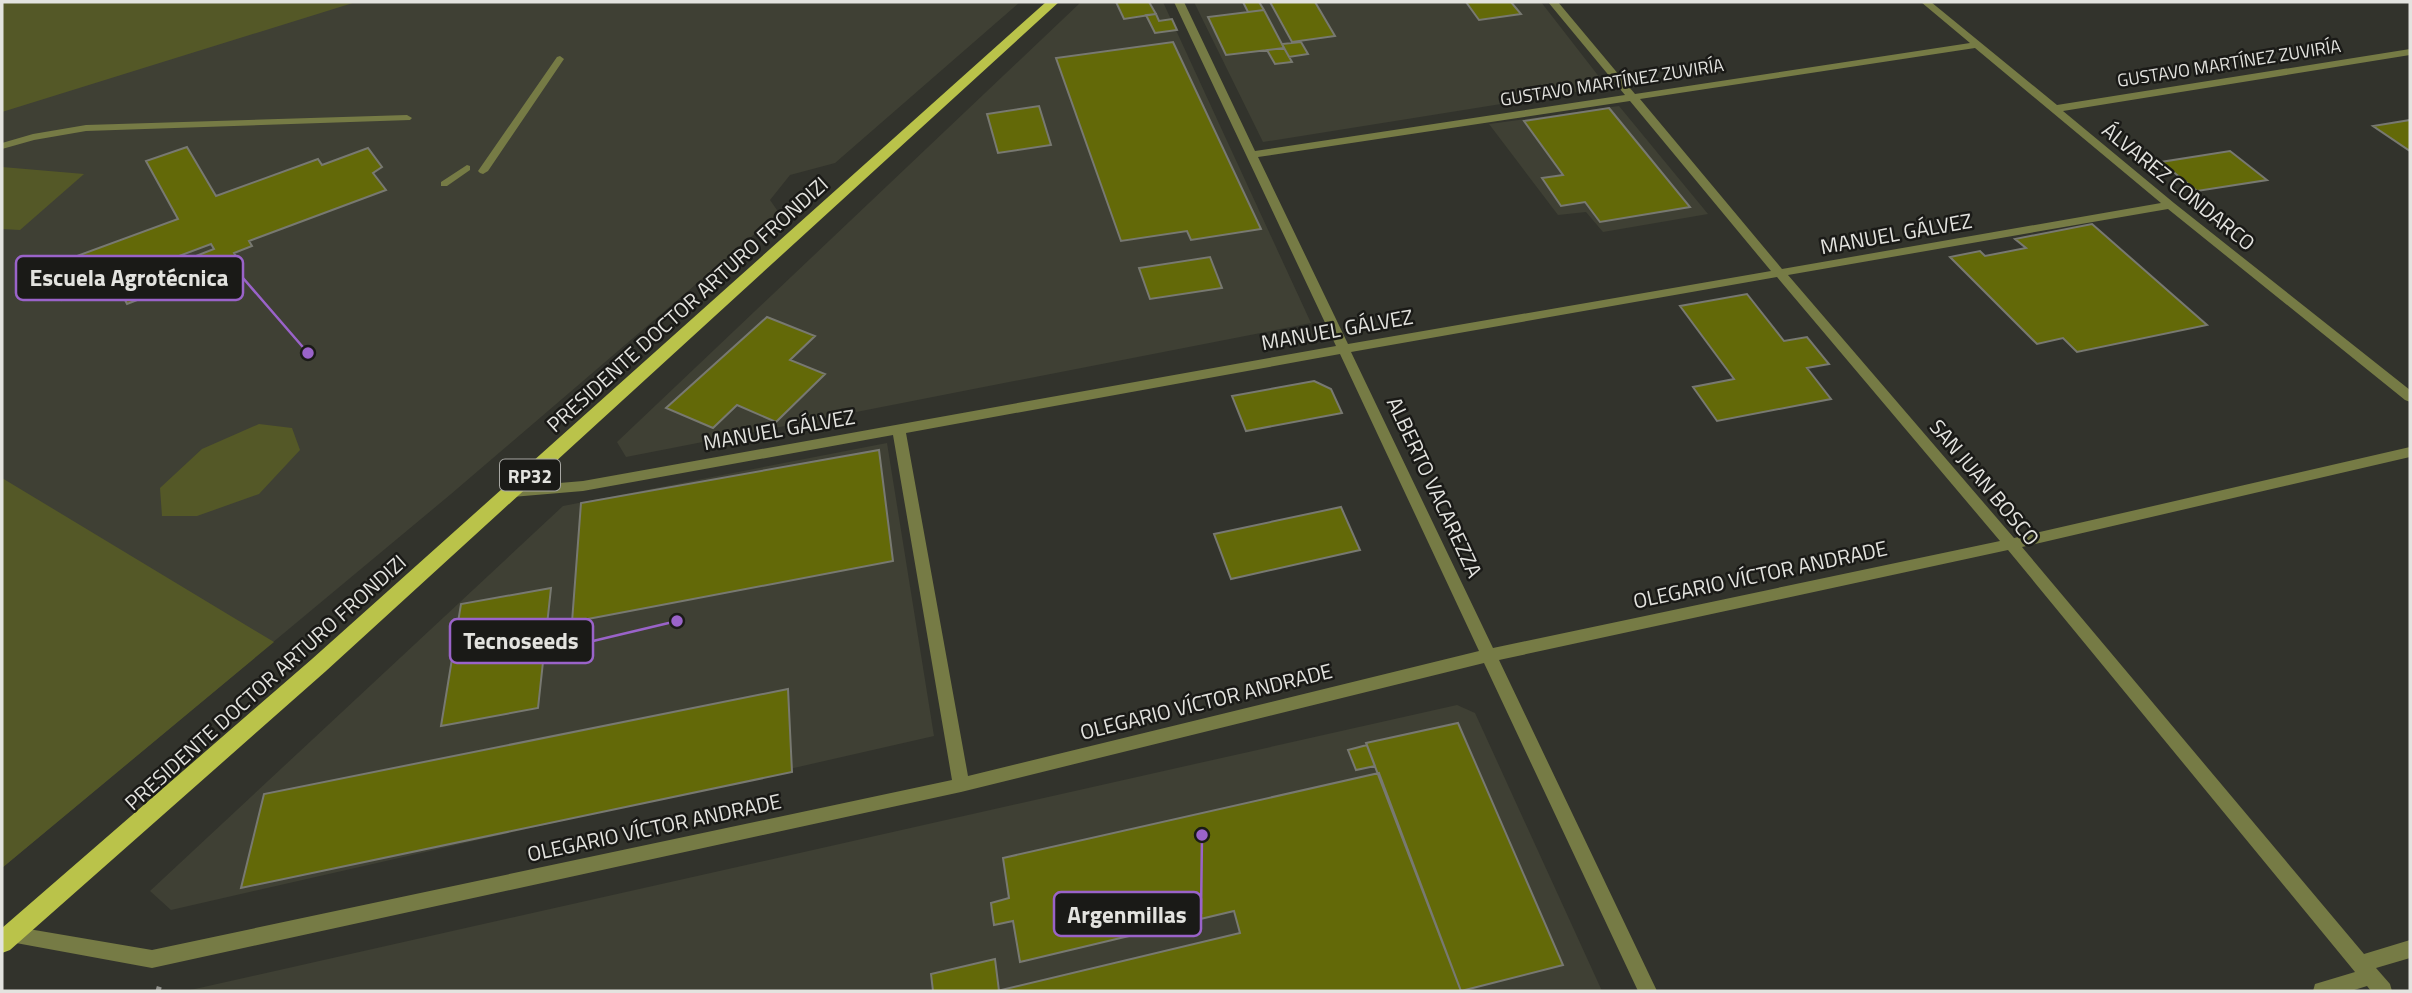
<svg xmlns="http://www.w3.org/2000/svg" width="2412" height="993" font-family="'Titillium Web',sans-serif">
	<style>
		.built { fill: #3f4034 }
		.green { fill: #545827 }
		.building { fill: #636908; stroke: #787971; stroke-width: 2 }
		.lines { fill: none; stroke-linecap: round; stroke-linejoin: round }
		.path { stroke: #92928d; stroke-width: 5; stroke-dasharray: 4.5 6; stroke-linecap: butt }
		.service { fill: #767b45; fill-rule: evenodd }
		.minor { fill: #767b45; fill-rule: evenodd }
		.primary { fill: #bac34a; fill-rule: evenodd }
		.labels { text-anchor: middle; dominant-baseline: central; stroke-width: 5; stroke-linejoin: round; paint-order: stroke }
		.far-street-label { font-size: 18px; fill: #e3e3df; stroke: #1a1a17 }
		.shield { fill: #1a1a17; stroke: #a7a7a3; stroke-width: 2 }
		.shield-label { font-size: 19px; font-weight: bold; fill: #e3e3df }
		.street-label { font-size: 21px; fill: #e3e3df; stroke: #1a1a17 }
		.leader { fill: none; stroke: #9a63c9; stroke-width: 2.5 }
		.callout-dot { fill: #9a63c9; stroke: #1a1a17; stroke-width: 2.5 }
		.callout { fill: #1a1a17; stroke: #9a63c9; stroke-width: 2.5 }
		.callout-label { font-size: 23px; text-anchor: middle; font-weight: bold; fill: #e3e3df }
	</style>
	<rect width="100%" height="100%" fill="#32332c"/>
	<!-- built -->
	<path class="built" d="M2 2H1020L835 163 790 175 770 200 779 213 451 494 2 868Z
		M1081 2H1163L1311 323 626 457 617 442Z
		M1194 2H1541L1607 87 1263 142Z
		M1619 106 1708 214 1603 232 1586 212 1558 215 1489 124Z
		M887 443 934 736 171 910 150 891 563 506Z
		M1457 705 1475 713 1602 991H186Z"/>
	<!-- green -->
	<path class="green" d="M2 2H356L2 112Z
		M2 167 84 174 20 230 2 229Z
		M259 424 292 428 300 450 259 494 197 516H162L160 488 202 449Z
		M2 478 274 642 2 868Z"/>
	<!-- building -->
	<path class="building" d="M1116 2H1149L1156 14 1124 19Z
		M1243 2H1259L1264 10 1248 12Z
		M1270 2H1315L1335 36 1292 42Z
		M1466 2H1511L1521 14 1479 20Z
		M1264 10 1284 48 1226 55 1208 17Z
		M1156 14 1159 21 1172 19 1177 30 1155 33 1146 15Z
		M1173 42 1261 229 1191 240 1187 231 1121 241 1056 58Z
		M1301 42 1308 54 1289 57 1282 44Z
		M1284 48 1292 62 1275 64 1267 50Z
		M1039 106 1051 145 998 153 987 114Z
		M1609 108 1690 207 1600 222 1585 202 1561 206 1542 178 1563 175 1524 121Z
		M2410 120V151L2373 126Z
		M187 147 216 196 318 159 322 165 368 148 382 167 373 173 386 190 249 241 252 246 234 253 239 261 127 304 118 286 214 249 211 244 62 300 47 267 178 219 146 161Z
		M2230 151 2267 180 2197 191 2161 162Z
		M2092 224 2207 325 2077 352 2063 338 2037 344 1950 257 1980 251 1985 256 2026 248 2015 239Z
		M1210 257 1222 288 1150 299 1139 268Z
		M1747 294 1784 341 1807 337 1829 364 1807 368 1831 399 1717 421 1693 387 1734 379 1680 306Z
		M767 317 815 336 790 360 825 374 776 422 737 405 713 428 666 408Z
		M1314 381 1331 389 1342 413 1246 431 1232 396Z
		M879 450 893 561 572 622 581 503Z
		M1341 507 1360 550 1231 579 1214 534Z
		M551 588 538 708 441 726 461 604Z
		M788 689 792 772 241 888 264 794Z
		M1458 723 1563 965 1461 991 1366 743Z
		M1367 745 1375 766 1356 770 1348 750Z
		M1379 773 1461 991H997L1240 933 1234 911 1020 962 1013 921 994 925 992 911 991 903 1009 898 1003 858Z
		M995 959 999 991H933L931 974Z"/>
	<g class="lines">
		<!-- path -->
		<path class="path" d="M158 991 161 981"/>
		<!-- service -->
		<path class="service" d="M560 56 564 59 488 171 483 174 480 173 478 171 557 57Z
			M407 115 412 118 410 120 86 131 34 140 2 149V143L33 134 86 125Z
			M467 165 470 166V170L447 186H441V182Z"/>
		<!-- minor -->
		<path class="minor" d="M1174 2H1184L1255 151 1625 95 1548 2H1558L1635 94 1970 43 1921 2H1931L2057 105 2410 49V55L2063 111 2174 203 2410 390V402L2405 400 2168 209 1788 275 2014 538 2410 447V457L2022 547 2364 954 2410 940V958L2376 968 2390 984 2392 991H2371L2367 986 2351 991H2313L2315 984 2355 972 2008 550 1499 660 1657 991H1638L1484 663 961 792 152 968 5 941 2 935 5 929 11 926 152 950 952 780 893 435 583 491 512 497 505 492 512 487 583 481 1336 346ZM1975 48 2161 203 1782 269 1640 99ZM1630 101 1771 271 1348 344 1258 157ZM1777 277 2000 541 1493 648 1351 352ZM1340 354 1479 651 968 776 906 433Z"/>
		<!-- primary -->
		<path class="primary" d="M1046 2H1059L326 671 10 950 2 953V928L312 659Z"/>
	</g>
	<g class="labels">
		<!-- far-street labels -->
		<g class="far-street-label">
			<text transform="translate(2229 63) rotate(-9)">GUSTAVO MARTÍNEZ ZUVIRÍA</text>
			<text transform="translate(1612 82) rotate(-9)">GUSTAVO MARTÍNEZ ZUVIRÍA</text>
		</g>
		<!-- shield labels -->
		<rect class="shield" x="500" y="459.5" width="60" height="31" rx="5"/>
		<g class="shield-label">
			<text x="530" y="475">RP32</text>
		</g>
		<!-- street labels -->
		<g class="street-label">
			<text transform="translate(2179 186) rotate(39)">ÁLVAREZ CONDARCO</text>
			<text transform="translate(1896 233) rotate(-10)">MANUEL GÁLVEZ</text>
			<text transform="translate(687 304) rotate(-42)">PRESIDENTE DOCTOR ARTURO FRONDIZI</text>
			<text transform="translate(1337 329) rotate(-10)">MANUEL GÁLVEZ</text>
			<text transform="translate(779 429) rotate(-10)">MANUEL GÁLVEZ</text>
			<text transform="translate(1985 482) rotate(50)">SAN JUAN BOSCO</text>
			<text transform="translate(1435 487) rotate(65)">ALBERTO VACAREZZA</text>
			<text transform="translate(1760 574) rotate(-12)">OLEGARIO VÍCTOR ANDRADE</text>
			<text transform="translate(265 682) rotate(-42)">PRESIDENTE DOCTOR ARTURO FRONDIZI</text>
			<text transform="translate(1206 701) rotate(-14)">OLEGARIO VÍCTOR ANDRADE</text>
			<text transform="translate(654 827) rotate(-12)">OLEGARIO VÍCTOR ANDRADE</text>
		</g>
	</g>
	<!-- callouts -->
	<path class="leader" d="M308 353L243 278M677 621L593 641M1202 835L1201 914"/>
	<g class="callout-dot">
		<circle cx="308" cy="353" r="7"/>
		<circle cx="677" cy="621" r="7"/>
		<circle cx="1202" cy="835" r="7"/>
	</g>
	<g class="callout">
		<rect x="16" y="256" width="227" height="44" rx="7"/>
		<rect x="450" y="619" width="143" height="44" rx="7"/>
		<rect x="1054" y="892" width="147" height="44" rx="7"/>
	</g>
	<g class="callout-label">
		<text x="129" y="286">Escuela Agrotécnica</text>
		<text x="521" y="649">Tecnoseeds</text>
		<text x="1127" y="923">Argenmillas</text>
	</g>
	<!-- border -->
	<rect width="2412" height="993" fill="none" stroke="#e3e3df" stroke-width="7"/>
</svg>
